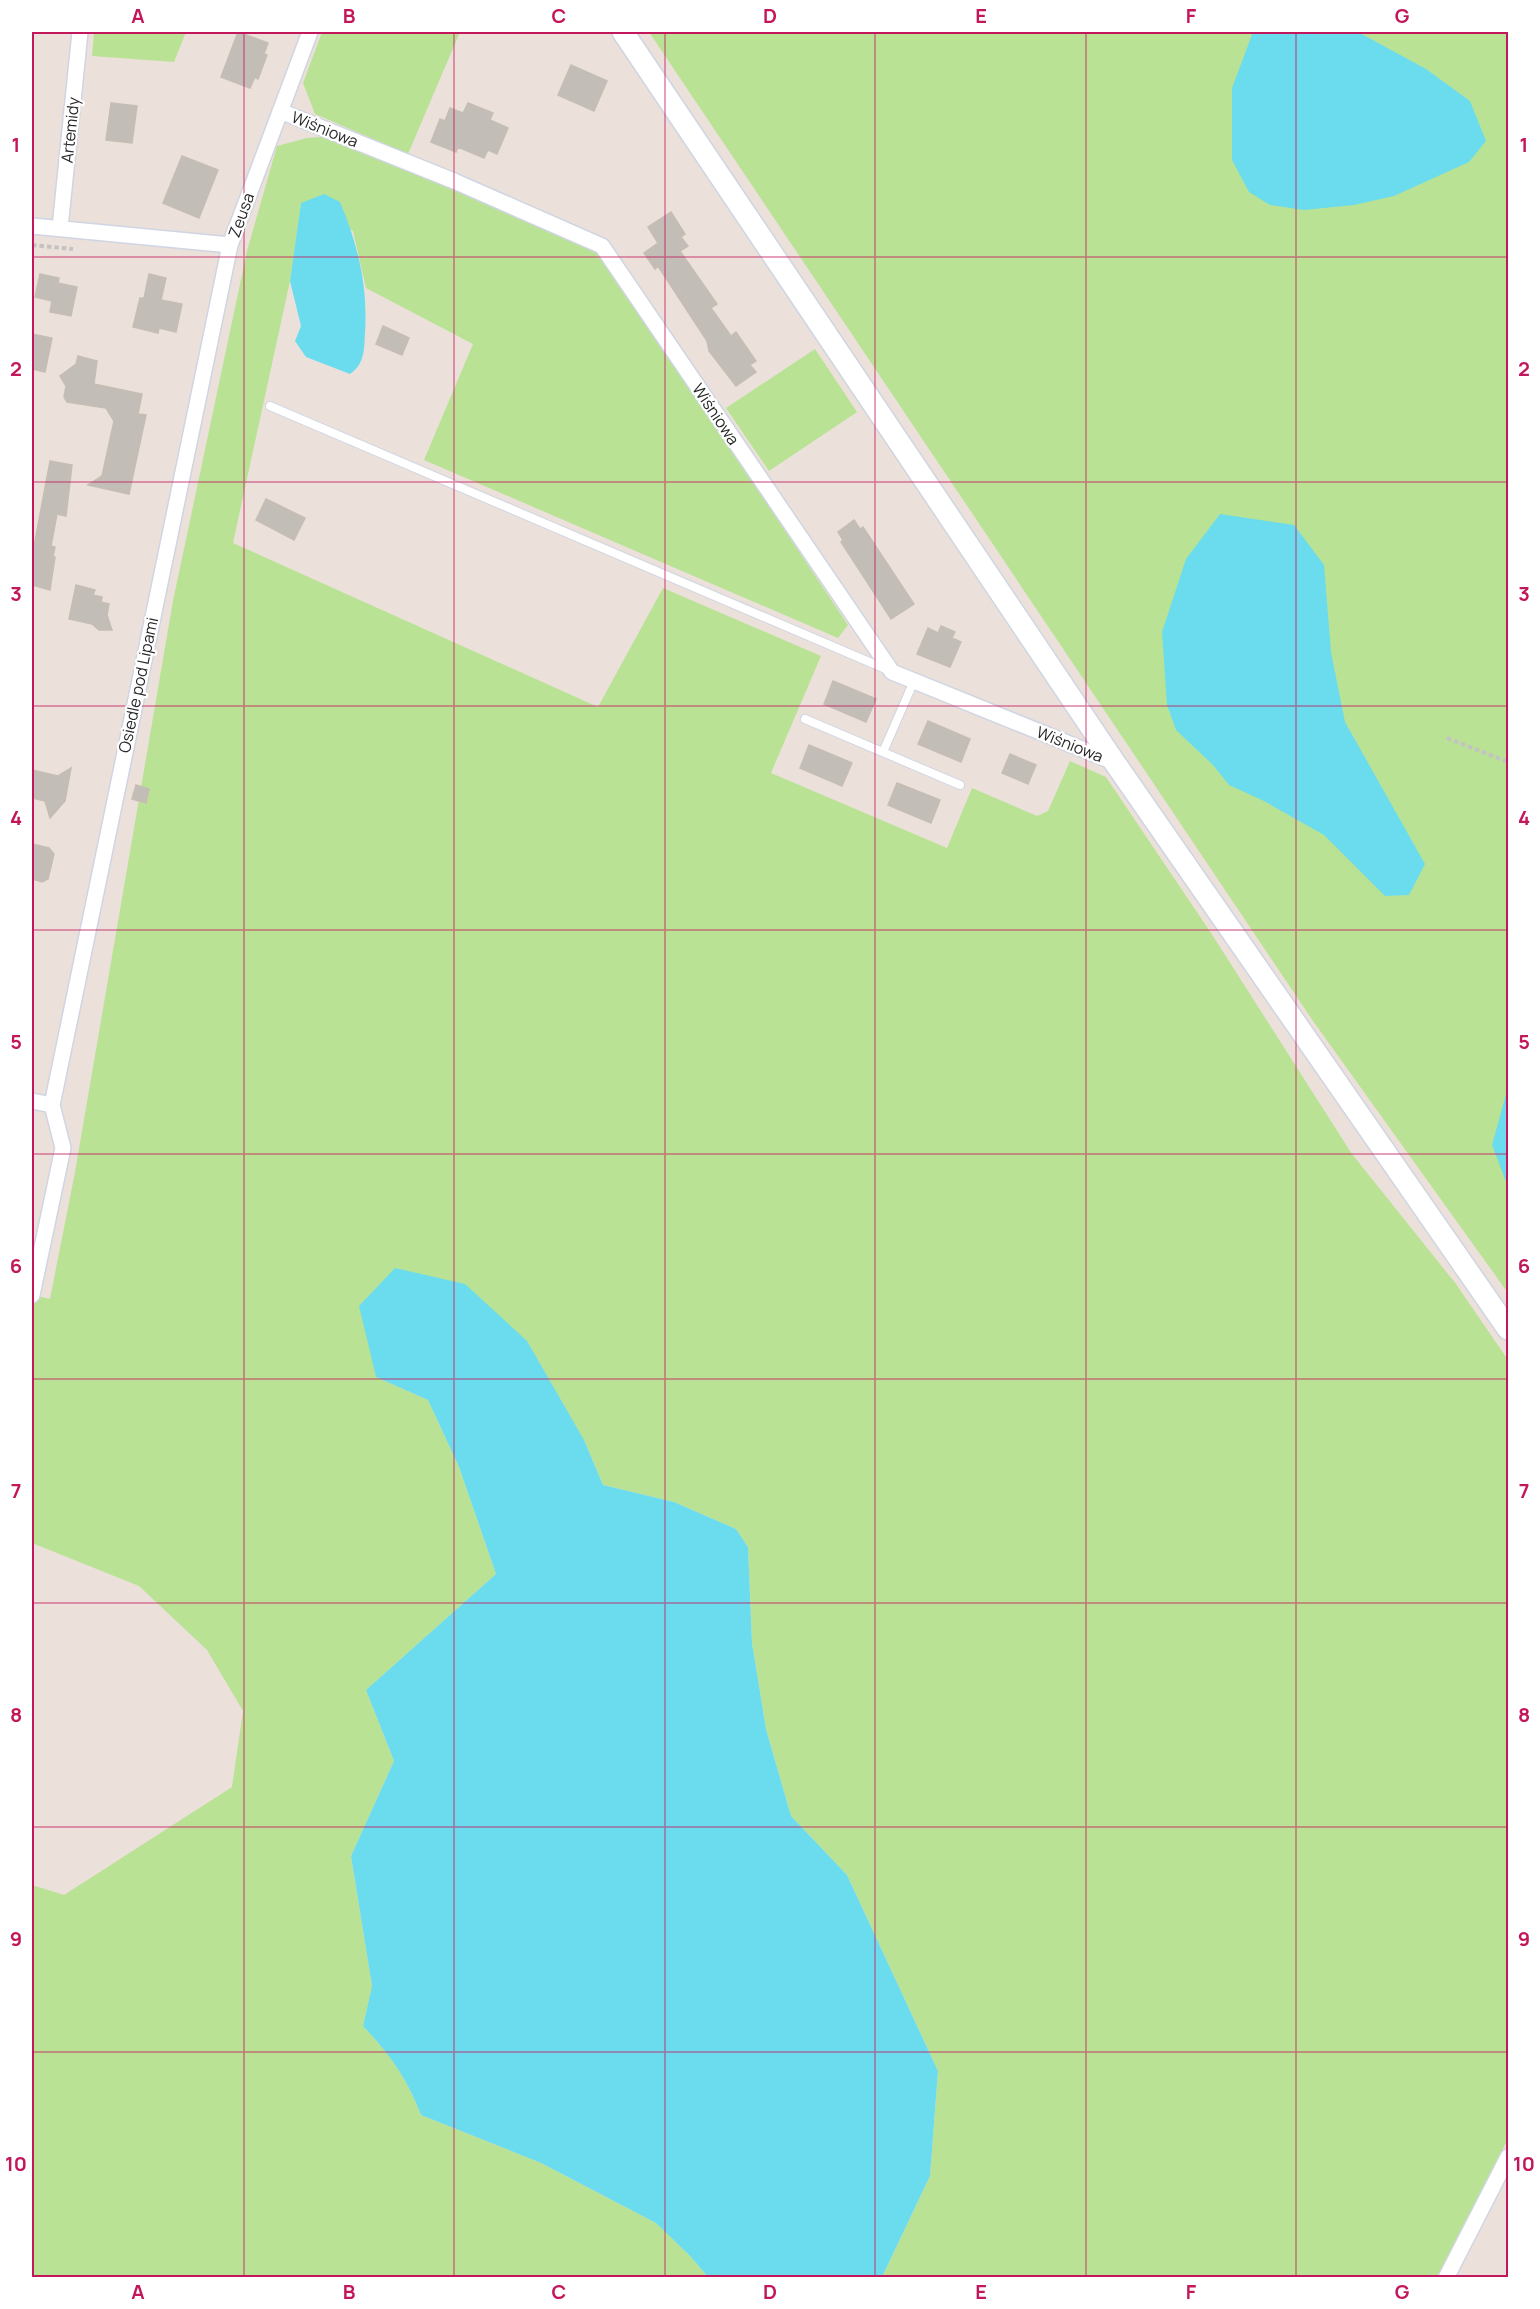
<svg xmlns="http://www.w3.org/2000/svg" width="1540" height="2309" font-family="Manrope,sans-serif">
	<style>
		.green { fill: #b9e295 }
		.water { fill: #6bdcee }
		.building { fill: #c2bdb6; stroke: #c6bdb4; stroke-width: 1.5 }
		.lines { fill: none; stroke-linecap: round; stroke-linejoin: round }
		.lane-casing { stroke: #cfd5e2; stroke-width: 10 }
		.street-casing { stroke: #cfd5e2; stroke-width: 18 }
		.secondary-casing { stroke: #cfd5e2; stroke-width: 24 }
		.path { stroke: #c3c3c3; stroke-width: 4; stroke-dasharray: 4.5 3; stroke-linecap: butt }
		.lane { stroke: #fff; stroke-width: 8 }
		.street { stroke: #fff; stroke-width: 15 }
		.secondary { stroke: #fff; stroke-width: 21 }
		.grid { fill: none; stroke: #c2185b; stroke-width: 1.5; stroke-opacity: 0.55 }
		.labels { text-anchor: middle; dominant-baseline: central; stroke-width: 4.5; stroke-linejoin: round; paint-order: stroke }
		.street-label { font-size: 16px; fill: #282828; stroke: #fff }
		.neatline { fill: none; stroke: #c2185b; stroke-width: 2 }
		.grid-label { font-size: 20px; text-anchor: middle; font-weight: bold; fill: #c2185b }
	</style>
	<rect width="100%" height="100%" fill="#ebe1da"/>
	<!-- green -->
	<path class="green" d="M94 32H186L174 62 92 56Z
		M322 32H460L408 154 315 114 303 83Z
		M649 32H1508V1293L1313 1021Z
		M336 136 598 251 848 625 838 638 424 460 473 344 366 288 353 231 301 204 290 281 233 543 598 707 663 588 821 656 771 773 947 848 972 788 1037 816 1048 811 1070 761 1106 777 1211 933 1352 1154 1456 1284 1508 1360V2139L1438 2277H882L930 2176 938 2071 847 1875 791 1816 766 1729 752 1643 748 1547 736 1529 674 1502 603 1485 584 1440 376 1377 428 1400 459 1467 496 1574 366 1690 394 1761 351 1856 372 1986 363 2026C389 2053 408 2080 421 2115L541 2163 656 2223 691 2257 708 2277H32V1885L64 1895 232 1787 243 1711 207 1650 139 1586 32 1543V1295L50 1299 75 1172 173 601 247 251 277 146 307 138Z
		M815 349 857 412 769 471 726 408Z"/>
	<!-- water -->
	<path class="water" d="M1253 32H1358L1426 69 1470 101 1486 141 1469 162 1394 196 1354 205 1304 210 1270 205 1249 192 1232 160V88Z
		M324 194 340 202C358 245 368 286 365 333 364 349 365 364 350 374L306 357 295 341 301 326 290 281 301 203Z
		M1220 514 1294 525 1324 565 1331 652 1345 722 1425 864 1409 895 1385 896 1324 835 1264 801 1229 785 1213 765 1176 730 1167 705 1162 632 1186 559Z
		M1508 1087V1187L1492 1145Z
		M395 1268 465 1284 527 1341 584 1440 603 1485 674 1502 736 1529 748 1547 752 1643 766 1729 791 1816 847 1875 938 2071 930 2176 882 2277H708L691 2257 656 2223 541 2163 421 2115C408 2080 389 2053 363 2026L372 1986 351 1856 394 1761 366 1690 496 1574 459 1467 428 1400 376 1377 359 1306Z"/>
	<!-- building -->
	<path class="building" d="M238 32 268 43 264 54 267 55 258 79 255 77 250 88 221 77Z
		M571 65 607 81 594 111 558 95Z
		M111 103 137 106 132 143 106 140Z
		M468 103 493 113 490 120 508 128 497 154 488 150 484 158 458 147 456 152 431 142 440 119 445 121 450 108 463 113Z
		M182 156 218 170 199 218 163 203Z
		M671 212 685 234 681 237 688 246 680 251 717 304 711 308 731 336 736 332 756 361 750 365 756 372 736 386 709 351 707 341 658 266 655 269 644 253 658 243 648 227Z
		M40 274 59 278 58 283 77 287 71 316 50 312 52 301 35 297Z
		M149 274 166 278 161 300 182 304 176 332 159 328 158 333 133 327 140 298H144Z
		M383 326 409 338 402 355 376 344Z
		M32 334 52 338 45 372 32 369Z
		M78 356 97 361 94 384 142 394 138 414 146 415 129 494 88 485 102 476 114 421 106 408 67 402 64 397 66 386 60 376 76 364Z
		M50 461 72 465 66 516 57 514 51 546 55 547 53 557H55L50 590 32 585V557Z
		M266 499 305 518 294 540 256 520Z
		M854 520 860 529 863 527 914 604 891 619 841 542 843 540 838 532Z
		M76 585 95 590 93 595 102 597 101 602 109 604 107 615 112 630H99L92 624 69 619Z
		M941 626 955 632 952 638 961 642 950 667 917 654 928 628 938 633Z
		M833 681 876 699 866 722 824 704Z
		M928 721 970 739 961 762 918 744Z
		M809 745 852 763 842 786 800 768Z
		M1010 754 1036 765 1028 784 1002 773Z
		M71 768 65 801 50 818 45 801 32 798V770L58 776Z
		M897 783 940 800 931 823 888 805Z
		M136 785 149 789 146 803 132 799Z
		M32 844 49 848 54 854 48 879 42 882 32 879Z"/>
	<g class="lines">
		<!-- lane casing -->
		<g class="lane-casing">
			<path id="lane" d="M270 406 888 670
				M805 719 960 785
				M883 752 914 681"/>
		</g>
		<!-- street casing -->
		<g class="street-casing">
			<path id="street" d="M280 111 454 181 602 246 892 672 1114 762
				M32 226 230 245
				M60 228 80 32
				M32 1101 52 1105
				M32 1295 63 1148 52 1105 230 245 310 32
				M1446 2278 1508 2157"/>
		</g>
		<!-- secondary casing -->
		<g class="secondary-casing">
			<path id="secondary" d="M623 32 1115 763 1508 1329"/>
		</g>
		<!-- path -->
		<path class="path" d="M32 245 73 249
			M1447 738 1508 762"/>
		<!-- lane -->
		<use href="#lane" class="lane"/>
		<!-- street -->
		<use href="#street" class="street"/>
		<!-- secondary -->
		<use href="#secondary" class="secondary"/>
	</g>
	<!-- grid -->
	<path class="grid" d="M244 32V2278M454 32V2278M665 32V2278M875 32V2278M1086 32V2278M1296 32V2278M32 257H1508M32 482H1508M32 706H1508M32 930H1508M32 1154H1508M32 1379H1508M32 1603H1508M32 1827H1508M32 2052H1508"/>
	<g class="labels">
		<!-- street labels -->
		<g class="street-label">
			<text transform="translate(325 129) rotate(22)">Wiśniowa</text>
			<text transform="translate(70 130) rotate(-84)">Artemidy</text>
			<text transform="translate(241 215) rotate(-70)">Zeusa</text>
			<text transform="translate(716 414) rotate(56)">Wiśniowa</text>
			<text transform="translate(138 685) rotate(-78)">Osiedle pod Lipami</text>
			<text transform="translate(1070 744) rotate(22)">Wiśniowa</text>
		</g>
	</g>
	<!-- border -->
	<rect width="1540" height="2309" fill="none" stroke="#ffffff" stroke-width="66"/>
	<rect x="33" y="33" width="1474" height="2243" class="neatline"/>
	<g class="grid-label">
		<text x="138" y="23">A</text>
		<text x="349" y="23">B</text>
		<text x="559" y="23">C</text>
		<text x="770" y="23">D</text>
		<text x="981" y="23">E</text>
		<text x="1191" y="23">F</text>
		<text x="1402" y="23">G</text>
		<text x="16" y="152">1</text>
		<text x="1524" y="152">1</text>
		<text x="16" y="376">2</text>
		<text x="1524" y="376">2</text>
		<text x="16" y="601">3</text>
		<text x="1524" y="601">3</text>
		<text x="16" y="825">4</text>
		<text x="1524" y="825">4</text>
		<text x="16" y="1049">5</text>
		<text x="1524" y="1049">5</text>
		<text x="16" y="1273">6</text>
		<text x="1524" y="1273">6</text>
		<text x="16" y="1498">7</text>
		<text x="1524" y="1498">7</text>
		<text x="16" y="1722">8</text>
		<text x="1524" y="1722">8</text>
		<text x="16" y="1946">9</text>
		<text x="1524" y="1946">9</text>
		<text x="16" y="2171">10</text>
		<text x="1524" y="2171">10</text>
		<text x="138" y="2299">A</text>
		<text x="349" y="2299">B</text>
		<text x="559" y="2299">C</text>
		<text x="770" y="2299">D</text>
		<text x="981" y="2299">E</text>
		<text x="1191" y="2299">F</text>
		<text x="1402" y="2299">G</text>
	</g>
</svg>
